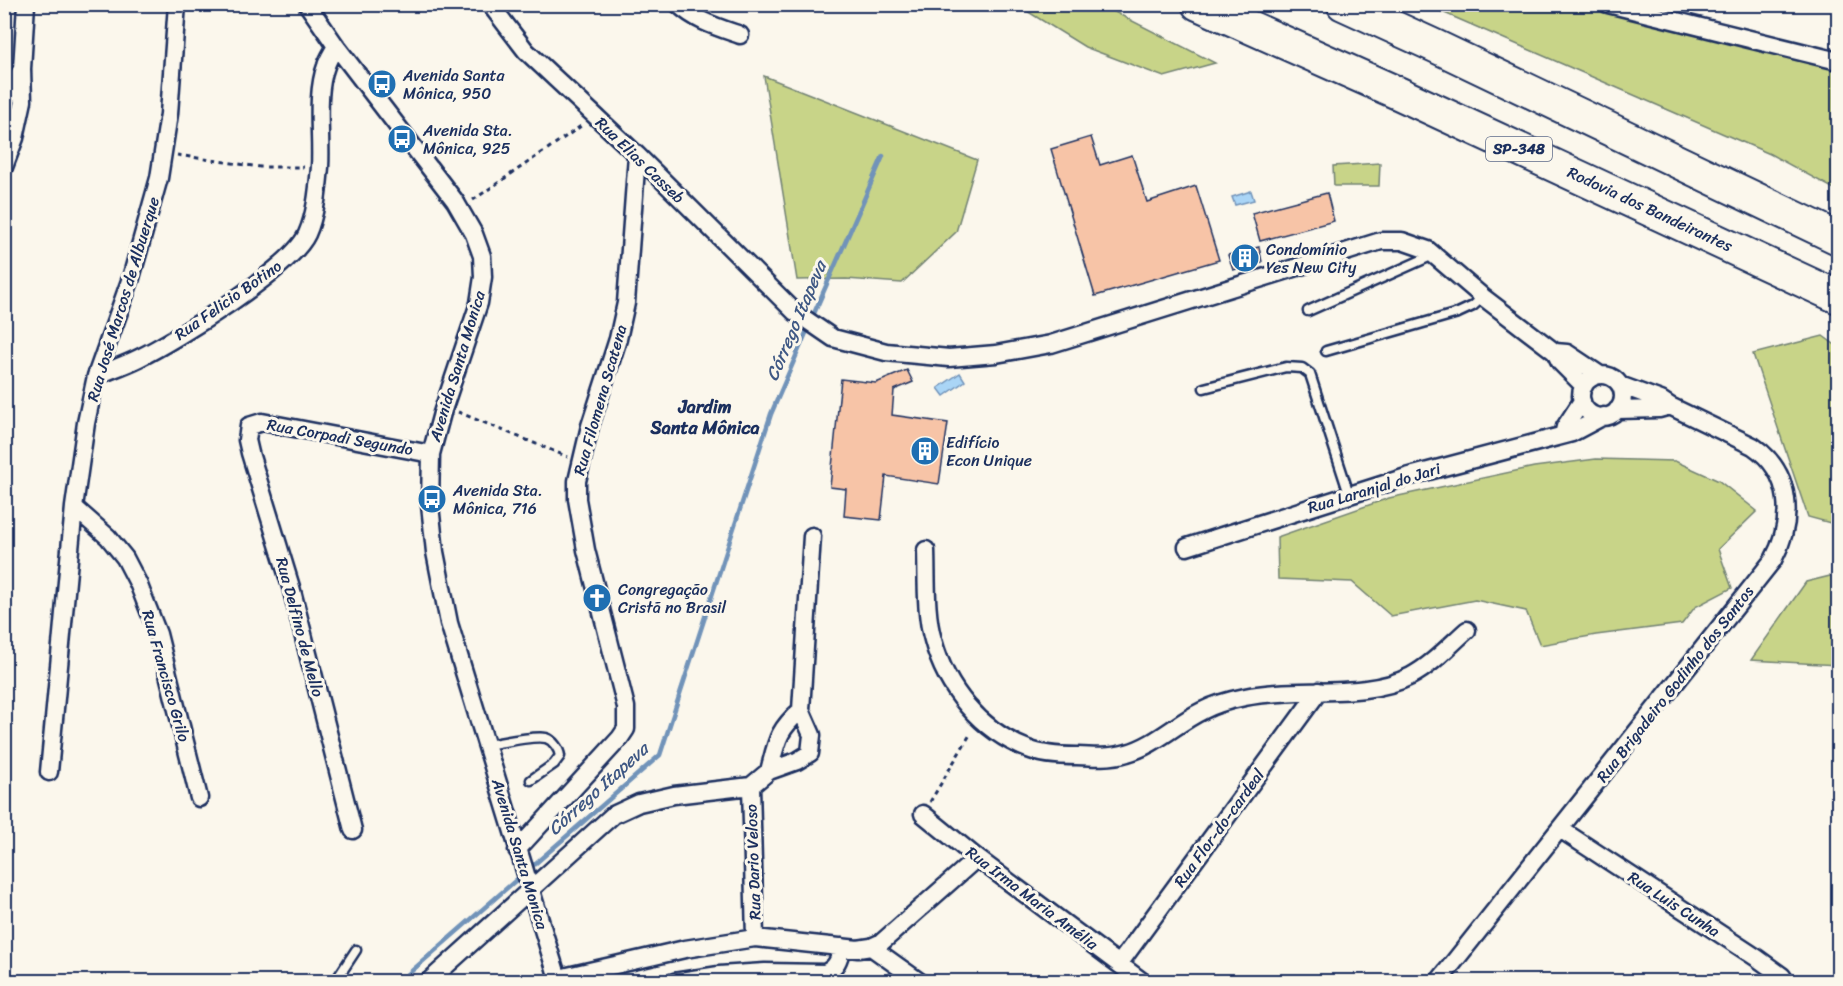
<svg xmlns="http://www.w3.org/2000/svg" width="1843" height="986" font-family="Sriracha,sans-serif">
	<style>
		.green { fill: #c8d488; stroke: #728273; stroke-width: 1.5 }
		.water { fill: #aad5f6; stroke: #7193b9; stroke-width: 1.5 }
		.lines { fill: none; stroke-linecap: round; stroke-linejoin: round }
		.stream { stroke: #7193b9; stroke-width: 4.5 }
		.building { fill: #f7c4a7; stroke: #1b2f5e; stroke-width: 1.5 }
		.service-casing { stroke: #1b2f5e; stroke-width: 13 }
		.minor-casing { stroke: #1b2f5e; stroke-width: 21 }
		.motorway-casing { stroke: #1b2f5e; stroke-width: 36 }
		.path { stroke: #1b2f5e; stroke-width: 3; stroke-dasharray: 4.5 4.5; stroke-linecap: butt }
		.service { stroke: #fbf7ec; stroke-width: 8 }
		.minor { stroke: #fbf7ec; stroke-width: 16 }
		.motorway { stroke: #fbf7ec; stroke-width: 32 }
		.labels { text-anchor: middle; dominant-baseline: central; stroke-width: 6; stroke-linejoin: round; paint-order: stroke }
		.shield { fill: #fbf7ec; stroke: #5e6b89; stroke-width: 1.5 }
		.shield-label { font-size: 15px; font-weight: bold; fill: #1b2f5e }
		.poi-label { font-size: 16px; fill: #1b2f5e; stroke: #fbf7ec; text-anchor: start }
		.street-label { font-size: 16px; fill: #1b2f5e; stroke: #fbf7ec }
		.water-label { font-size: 18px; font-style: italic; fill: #3f5884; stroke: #fbf7ec }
		.neighbourhood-label { font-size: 18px; font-weight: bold; fill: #1b2f5e; stroke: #fbf7ec }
	</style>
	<rect width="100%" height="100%" fill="#fbf7ec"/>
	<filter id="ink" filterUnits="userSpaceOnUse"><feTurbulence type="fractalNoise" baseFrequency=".0167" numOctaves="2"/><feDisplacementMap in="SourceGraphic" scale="12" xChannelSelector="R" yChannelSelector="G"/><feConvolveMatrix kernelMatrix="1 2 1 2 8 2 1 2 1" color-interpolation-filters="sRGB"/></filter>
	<g filter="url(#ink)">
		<!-- green -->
		<path class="green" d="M1017 5H1101L1215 63 1164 77 1085 47Z
			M1426 5H1595L1838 69V191L1770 154Z
			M764 76 977 160 956 232 902 283 846 279 797 280Z
			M1380 163 1379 186H1334L1333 166Z
			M1823 336 1838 347V525L1808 517 1753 354Z
			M1596 459 1675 461 1719 481 1757 511 1718 549 1732 588 1695 607 1682 624 1596 635 1540 645 1526 611 1475 600 1391 616 1352 582 1278 579 1277 537 1389 498 1534 467Z
			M1838 574V665L1751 660 1806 582Z"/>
		<!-- water -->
		<path class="water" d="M1251 191 1254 200 1235 205 1232 197Z
			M960 373 965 381 944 396 938 388Z"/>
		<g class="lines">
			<!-- stream -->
			<path class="stream" d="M812 318 883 156
				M529 869 660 755 771 414 809 326
				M399 982 523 874"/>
		</g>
		<!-- building -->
		<path class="building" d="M1091 137 1100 165 1132 155 1147 202 1196 186 1219 260 1095 296 1051 149Z
			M1327 193 1334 221 1260 241 1252 213Z
			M1259 247 1262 262 1233 270 1228 255Z
			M907 370 913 382 894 390 892 415 948 423 939 484 886 476 881 520 844 516 846 489 830 487 841 379 876 383Z"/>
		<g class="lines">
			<!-- service casing -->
			<g class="service-casing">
				<path id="service" d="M1308 311 1433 255
					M1326 351 1458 313 1473 306 1483 297
					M1204 388 1286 367 1302 368 1310 374 1349 494
					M487 745C500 743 534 735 546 738 553 740 559 749 560 756L554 764 531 780
					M335 982 356 950"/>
			</g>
			<!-- minor casing -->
			<g class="minor-casing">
				<path id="minor" d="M307 4 336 46 455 201 474 234 482 256 483 277 479 303 442 413 431 454 430 505 435 552 449 623 559 982
					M490 4 526 51 637 155 795 312 833 338 886 352 949 358 996 354 1051 344 1381 241H1402L1428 250 1483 297 1555 352 1560 362 1584 386
					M678 4C696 21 717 27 740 35
					M1608 4 1838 61
					M4 104 20 72
					M4 167 15 138 23 101 22 69 26 4
					M1555 352 1567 353 1600 375
					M1581 396a21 21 0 1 1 42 0a21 21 0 1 1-42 0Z
					M96 376C110 370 125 365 139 358 176 340 291 269 307 234 316 214 318 188 320 167 322 136 315 95 326 66 328 59 333 52 336 46
					M1617 410 1659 409 1670 406
					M1563 435 1565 427 1582 401
					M74 507 108 537 125 558 138 583 158 634 199 798
					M1187 547 1406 477 1572 433 1604 416
					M926 550C927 578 925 614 933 640 946 689 981 731 1028 749 1042 755 1061 756 1077 756 1093 757 1111 758 1127 753 1154 746 1177 723 1202 711 1215 704 1230 700 1245 697 1296 686 1365 700 1411 676 1432 665 1450 645 1467 630
					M769 771C777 741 777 731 801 710
					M49 772 74 507 86 423 96 376 131 278 159 178 169 114 177 4
					M751 786 755 938
					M923 814 977 858 1143 982
					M1560 829 1757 958 1782 976 1786 982
					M353 830 291 587 250 453 247 440 249 426 262 422 431 454
					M517 850 620 738 626 729V707L586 550 577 499V481L590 426 618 339 626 303 637 155
					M871 947 920 982
					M1119 964 1319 691
					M559 978 685 949 755 938 858 949 871 947 882 942 977 858
					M428 982 613 815 639 803 674 795 751 786 769 771 797 761 810 753 812 735 801 710 812 536
					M674 982 719 975 765 972 825 973C837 967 839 960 842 947
					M1438 982 1773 560C1794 521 1793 473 1753 446L1670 406 1661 400 1620 385"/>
			</g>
			<!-- motorway casing -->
			<g class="motorway-casing">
				<path id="motorway" d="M1198 4 1400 94 1838 297
					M1343 4 1435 46 1838 238"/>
			</g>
			<!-- path -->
			<path class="path" d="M177 155 260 167H304
				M473 200 584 124
				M458 412 568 457
				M930 802 971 733"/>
			<!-- service -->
			<use href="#service" class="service"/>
			<!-- minor -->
			<use href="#minor" class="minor"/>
			<!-- motorway -->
			<use href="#motorway" class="motorway"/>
		</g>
	</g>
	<!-- icons -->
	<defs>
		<g id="bus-disc" transform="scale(1.5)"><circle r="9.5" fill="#1f6fb2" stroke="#fbf7ec"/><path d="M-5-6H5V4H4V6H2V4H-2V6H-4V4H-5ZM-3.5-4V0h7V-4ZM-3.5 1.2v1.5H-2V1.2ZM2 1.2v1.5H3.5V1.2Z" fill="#fff"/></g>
		<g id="building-disc" transform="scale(1.5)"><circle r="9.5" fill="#1f6fb2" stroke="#fbf7ec"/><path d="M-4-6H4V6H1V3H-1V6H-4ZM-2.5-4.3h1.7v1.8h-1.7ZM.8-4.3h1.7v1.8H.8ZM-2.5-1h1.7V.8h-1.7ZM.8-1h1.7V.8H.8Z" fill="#fff"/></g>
		<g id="church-disc" transform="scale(1.5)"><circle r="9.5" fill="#1f6fb2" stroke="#fbf7ec"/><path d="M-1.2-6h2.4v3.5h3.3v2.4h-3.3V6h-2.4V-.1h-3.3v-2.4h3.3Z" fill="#fff"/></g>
	</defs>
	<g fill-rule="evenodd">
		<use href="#bus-disc" x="382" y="84"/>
		<use href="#bus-disc" x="402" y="139"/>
		<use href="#building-disc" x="1245" y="258"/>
		<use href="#building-disc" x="925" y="451"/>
		<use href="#bus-disc" x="432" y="499"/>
		<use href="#church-disc" x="597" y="598"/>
	</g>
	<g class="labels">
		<!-- shield labels -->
		<rect class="shield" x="1486" y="137" width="66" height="24" rx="4.5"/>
		<g class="shield-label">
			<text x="1519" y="149">SP-348</text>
		</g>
		<!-- poi labels -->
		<g class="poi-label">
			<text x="403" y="75">Avenida Santa<tspan x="403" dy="18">Mônica, 950</tspan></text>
			<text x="423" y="130">Avenida Sta.<tspan x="423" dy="18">Mônica, 925</tspan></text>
			<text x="1266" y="249">Condomínio<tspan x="1266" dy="18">Yes New City</tspan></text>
			<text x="946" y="442">Edifício<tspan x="946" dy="18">Econ Unique</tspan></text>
			<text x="453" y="490">Avenida Sta.<tspan x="453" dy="18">Mônica, 716</tspan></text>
			<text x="618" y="589">Congregação<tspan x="618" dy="18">Cristã no Brasil</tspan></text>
		</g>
		<!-- street labels -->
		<g class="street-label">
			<text transform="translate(640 160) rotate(44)">Rua Elias Casseb</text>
			<text transform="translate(1650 209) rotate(25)">Rodovia dos Bandeirantes</text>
			<text transform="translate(123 299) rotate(-73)">Rua José Marcos de Albuerque</text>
			<text transform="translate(228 300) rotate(-35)">Rua Felicio Botino</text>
			<text transform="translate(457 366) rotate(-73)">Avenida Santa Monica</text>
			<text transform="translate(600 400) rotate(-74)">Rua Filomena Scatena</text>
			<text transform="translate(340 437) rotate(10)">Rua Corpadi Segundo</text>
			<text transform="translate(1374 488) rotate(-17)">Rua Laranjal do Jari</text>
			<text transform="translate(300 627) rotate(75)">Rua Delfino de Mello</text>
			<text transform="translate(166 676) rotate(74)">Rua Francisco Grilo</text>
			<text transform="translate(1675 684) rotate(-52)">Rua Brigadeiro Godinho dos Santos</text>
			<text transform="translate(1219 828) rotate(-54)">Rua Flor-do-cardeal</text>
			<text transform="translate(520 854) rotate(73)">Avenida Santa Monica</text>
			<text transform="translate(753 862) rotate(-92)">Rua Dario Veloso</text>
			<text transform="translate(1032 898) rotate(37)">Rua Irma Maria Amélia</text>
			<text transform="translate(1674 904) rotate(33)">Rua Luis Cunha</text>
		</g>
		<!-- water labels -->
		<g class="water-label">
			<text transform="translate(796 321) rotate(-67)">Córrego Itapeva</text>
			<text transform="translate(598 789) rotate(-42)">Córrego Itapeva</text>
		</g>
		<!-- neighbourhood labels -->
		<g class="neighbourhood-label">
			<text x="705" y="407">Jardim<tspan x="705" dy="21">Santa Mônica</tspan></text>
		</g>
	</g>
	<!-- margin -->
	<rect width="1843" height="986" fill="none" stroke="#fbf7ec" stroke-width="24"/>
	<rect x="12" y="12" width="1819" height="962" fill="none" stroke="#1b2f5e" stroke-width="2" filter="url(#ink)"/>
</svg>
